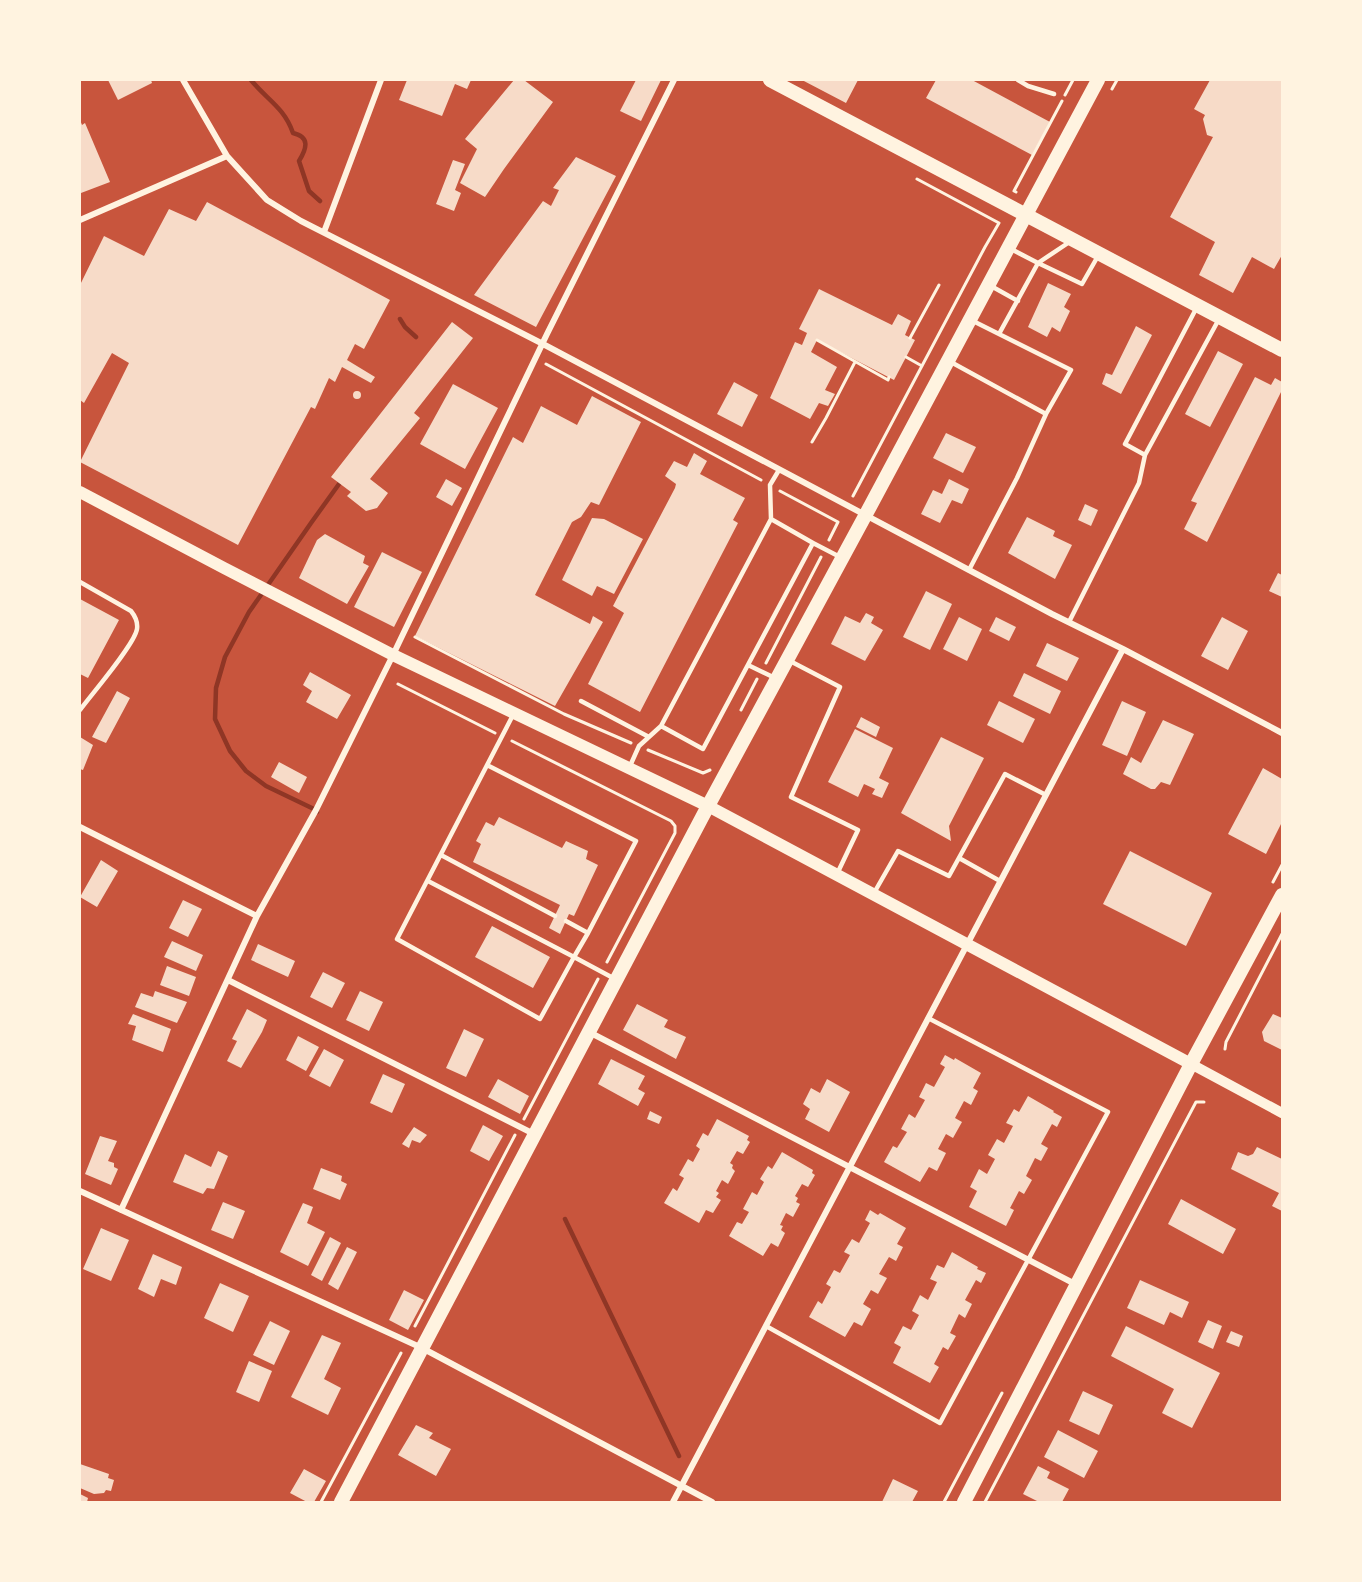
<svg xmlns="http://www.w3.org/2000/svg" width="1362" height="1582" font-family="'Nunito Sans',sans-serif">
	<style>
		.lines { fill: none; stroke-linecap: round; stroke-linejoin: round }
		.stream { stroke: #8f3625; stroke-width: 4.5 }
		.building { fill: #f7dbc8 }
		.path { stroke: #fff3e0; stroke-width: 3 }
		.service { stroke: #fff3e0; stroke-width: 4.5 }
		.minor { stroke: #fff3e0; stroke-width: 6 }
		.tertiary { stroke: #fff3e0; stroke-width: 10 }
		.secondary { stroke: #fff3e0; stroke-width: 12 }
		.primary { stroke: #fff3e0; stroke-width: 14 }
	</style>
	<rect width="100%" height="100%" fill="#c8553d"/>
	<g class="lines">
		<!-- stream -->
		<path class="stream" d="M251 80C266 99 284 107 293 133 310 137 307 148 299 161L309 191 320 201
			M400 319 405 327 416 337
			M317 812 316 810 266 786 246 771 230 751 215 719 216 688 225 657 249 612 311 523 339 484
			M565 1219 679 1456"/>
	</g>
	<!-- building -->
	<path class="building" d="M108 80H151L152 83 118 100Z
		M407 80H471L467 89 455 84 442 116 399 100Z
		M514 80H524L553 102 504 169 485 197 460 183 477 149 465 139Z
		M636 80H661L641 121 620 111Z
		M802 80H858L846 103Z
		M936 80H972L1050 122 1032 155 926 98Z
		M1210 80H1282V255L1274 269 1252 257 1233 293 1199 275 1215 242 1170 217 1213 137 1207 135 1203 119 1205 115 1194 109Z
		M80 120 82 125 85 123 110 182 81 193 80 189Z
		M576 157 616 176 536 327 474 295 543 201 551 206 559 190 553 188Z
		M453 160 465 164 455 190 461 193 454 211 436 204Z
		M207 202 390 300 364 349 355 344 347 360 375 377 371 383 342 367 335 382 329 378 315 409 311 407 238 545 80 462 129 363 112 353 84 403 80 400V285L104 236 144 256 169 209 196 221Z
		M1048 283 1071 294 1064 307 1070 311 1060 332 1052 327 1047 337 1028 327Z
		M819 289 892 325 898 314 911 321 905 335 915 340 894 380 817 340 811 352 837 367 825 390 835 394 828 406 819 403 810 419 770 398 795 342 802 345 807 333 799 329Z
		M452 322 473 338 414 413 420 418 370 479 388 493 377 508 366 511 347 496 351 492 331 477Z
		M1136 326 1152 335 1121 394 1102 384 1106 373 1112 375Z
		M1218 351 1243 364 1210 427 1185 414Z
		M1255 377 1271 385 1275 378 1282 382V390L1207 542 1184 529 1197 503 1191 501Z
		M734 382 758 395 742 427 717 414Z
		M453 384 498 408 465 469 420 444Z
		M353 395a4 4 0 1 1 8 0a4 4 0 1 1-8 0Z
		M592 396 641 422 599 505 591 502 581 517 572 522 535 595 590 624 593 616 603 622 555 706 415 636 513 437 523 443 541 406 577 425Z
		M946 433 976 447 963 473 933 458Z
		M694 453 707 461 700 474 745 498 733 520 738 523 640 712 588 684 624 613 613 606 675 488 676 484 665 476 674 461 687 467Z
		M446 479 462 488 452 506 436 497Z
		M949 479 969 489 962 504 952 500 940 523 921 514 933 490 942 494Z
		M1085 504 1098 510 1091 526 1078 520Z
		M1027 517 1055 531 1053 536 1072 545 1055 579 1008 553Z
		M592 518 604 519 643 539 614 594 597 586 592 596 562 580Z
		M325 534 365 556 363 563 369 566 347 604 299 578 317 540Z
		M382 552 422 572 394 627 354 607Z
		M1278 573 1282 575V597L1269 591Z
		M926 591 952 604 930 650 903 637Z
		M80 599 119 620 88 678 80 674Z
		M866 613 874 617 871 623 883 630 865 661 831 644 845 616 860 623Z
		M959 617 982 629 967 661 943 649Z
		M996 617 1016 627 1009 641 989 631Z
		M1222 617 1248 631 1228 670 1201 656Z
		M1047 643 1079 658 1067 681 1036 666Z
		M310 672 351 695 337 719 306 702 312 691 303 685Z
		M1024 673 1061 691 1050 714 1013 696Z
		M117 691 130 698 106 743 92 737Z
		M999 701 1035 719 1023 743 987 725Z
		M1122 701 1146 712 1127 756 1102 745Z
		M861 717 880 727 876 737 856 727Z
		M1163 720 1194 734 1170 785 1161 782 1155 789H1151L1123 774 1131 757 1141 763Z
		M855 729 893 748 879 778 889 783 882 798 872 794 875 789 864 784 858 797 828 782Z
		M80 737 93 745 83 770 80 769Z
		M941 737 984 758 949 826 951 841 901 813Z
		M279 762 307 777 299 793 271 777Z
		M1263 768 1282 779V822L1266 854 1228 834Z
		M499 817 562 848 566 841 588 851 586 859 598 865 574 916 569 914 560 934 549 928 560 905 473 862 481 844 476 841 486 822 494 826Z
		M1130 851 1212 893 1186 946 1103 904Z
		M101 860 118 871 97 907 80 897Z
		M183 900 202 909 188 937 169 928Z
		M492 926 550 957 533 988 475 957Z
		M172 941 203 955 196 971 164 957Z
		M258 944 295 961 288 977 251 960Z
		M167 966 196 977 189 996 160 985Z
		M323 972 345 983 332 1008 310 997Z
		M155 991 187 1002 177 1023 135 1007 141 993 153 997Z
		M360 991 383 1002 369 1031 346 1020Z
		M637 1004 668 1020 664 1027 686 1037 676 1059 623 1030Z
		M247 1009 267 1020 262 1032 241 1068 227 1061 237 1041 232 1039Z
		M133 1014 171 1029 163 1052 132 1040 136 1026 128 1024Z
		M1273 1014 1282 1018V1050L1264 1041 1262 1032Z
		M464 1029 484 1039 466 1077 446 1068Z
		M298 1036 319 1047 306 1071 286 1060Z
		M324 1049 344 1060 330 1087 309 1076Z
		M945 1055 954 1060 955 1058 981 1073 973 1088 978 1091 971 1105 964 1101 955 1118 962 1122 953 1138 946 1134 938 1149 946 1153 937 1171 929 1167 920 1182 884 1162 893 1146 897 1148 907 1132 901 1129 909 1114 915 1118 925 1100 919 1097 926 1083 934 1087 945 1067 940 1064Z
		M611 1059 645 1076 638 1089 645 1093 638 1106 598 1084Z
		M383 1074 405 1084 392 1113 370 1103Z
		M498 1079 529 1096 520 1114 488 1097Z
		M827 1079 850 1092 829 1132 805 1119 810 1109 803 1104 811 1088 820 1093Z
		M1028 1096 1054 1111 1053 1112 1062 1117 1057 1127 1052 1124 1041 1144 1048 1148 1041 1161 1035 1158 1026 1176 1032 1180 1024 1194 1019 1191 1010 1208 1014 1210 1006 1226 969 1207 977 1191 970 1187 979 1169 987 1174 995 1159 988 1155 997 1139 1004 1143 1013 1126 1006 1123 1014 1109 1019 1112Z
		M650 1111 662 1117 659 1124 647 1119Z
		M717 1119 749 1136 747 1140 750 1142 743 1154 737 1151 730 1163 733 1165 732 1168 735 1171 728 1184 722 1180 716 1191 719 1193 716 1197 721 1200 713 1213 706 1210 699 1223 664 1203 673 1188 677 1191 684 1178 679 1175 688 1159 693 1162 700 1149 696 1146 703 1133 708 1136Z
		M483 1125 503 1136 489 1161 470 1151Z
		M414 1127 427 1135 420 1143 412 1140 409 1148 402 1144Z
		M100 1136 117 1141 108 1161 114 1163V1167L118 1169 111 1185 85 1174Z
		M1257 1147 1282 1159V1211L1272 1206 1279 1193 1231 1169 1238 1152 1248 1156 1253 1154Z
		M218 1151 228 1156 214 1189 207 1188 203 1194 173 1182 185 1154 211 1167Z
		M782 1152 813 1170 812 1173 815 1175 808 1187 802 1184 795 1196 798 1198 796 1202 800 1204 793 1217 786 1213 780 1225 783 1226 781 1230 785 1233 778 1247 771 1243 763 1256 729 1236 737 1222 742 1224 749 1212 743 1209 752 1192 757 1195 764 1182 760 1179 768 1166 772 1169Z
		M321 1168 342 1176 341 1181 347 1184 340 1200 313 1189Z
		M1181 1199 1236 1229 1223 1254 1168 1224Z
		M223 1202 245 1211 233 1239 211 1230Z
		M303 1203 313 1207 307 1223 325 1232 308 1266 280 1252Z
		M870 1210 878 1215 880 1213 906 1228 897 1244 903 1247 896 1261 889 1257 879 1274 887 1278 878 1294 871 1290 863 1304 871 1309 862 1326 854 1322 845 1337 809 1317 818 1301 822 1304 831 1287 826 1284 834 1270 840 1273 850 1255 844 1252 852 1239 859 1243 870 1223 865 1220Z
		M101 1228 129 1240 111 1281 83 1269Z
		M330 1237 341 1243 322 1281 311 1275Z
		M347 1247 357 1252 338 1290 328 1284Z
		M952 1252 978 1267 977 1269 986 1273 981 1283 976 1280 965 1300 972 1304 965 1318 959 1314 950 1333 956 1336 948 1350 943 1347 934 1364 939 1367 930 1383 893 1363 901 1347 894 1343 903 1326 911 1330 919 1315 912 1311 920 1295 928 1300 937 1282 930 1279 937 1265 944 1268Z
		M153 1254 182 1267 176 1285 161 1279 154 1297 138 1289Z
		M1140 1280 1189 1302 1182 1318 1170 1312 1164 1325 1127 1308Z
		M220 1283 249 1296 233 1332 204 1318Z
		M404 1290 424 1300 408 1330 389 1320Z
		M1208 1320 1222 1326 1213 1349 1198 1342Z
		M270 1321 290 1331 274 1365 253 1355Z
		M1126 1326 1220 1373 1192 1428 1162 1413 1174 1389 1111 1356Z
		M1231 1331 1243 1336 1239 1347 1226 1342Z
		M322 1335 341 1343 324 1379 341 1388 328 1415 291 1397Z
		M249 1361 272 1371 259 1402 236 1392Z
		M1083 1391 1113 1405 1099 1435 1069 1421Z
		M416 1425 433 1433 429 1438 451 1449 436 1476 398 1455Z
		M1058 1430 1098 1451 1084 1478 1044 1457Z
		M80 1464 109 1474 108 1478 114 1480 111 1491 106 1490 104 1493 94 1494 80 1488Z
		M1038 1466 1050 1472 1047 1478 1069 1489 1062 1502H1039L1023 1494Z
		M304 1469 326 1481 314 1502H307L290 1493Z
		M893 1479 918 1491 912 1502H882Z
		M80 1494 88 1498 87 1502H80Z"/>
	<g class="lines">
		<!-- path -->
		<path class="path" d="M1112 89 1117 80
			M1065 95 1073 80
			M1016 192 1014 191 1062 101
			M910 338 939 285
			M817 340 888 380 889 377
			M906 357 922 366
			M546 364 761 480
			M812 442 826 418 855 362
			M780 491 838 522 829 540
			M853 496 985 247 999 223 917 179
			M415 637 564 714 631 743
			M766 663 821 557
			M398 684 495 733
			M741 710 757 679
			M512 741 671 821 675 826V833L607 962
			M648 750 703 773 710 770
			M1273 882 1282 865
			M1225 1049 1226 1042 1282 934
			M524 1119 598 979
			M415 1326 515 1135
			M321 1502 401 1353
			M944 1502 1002 1393
			M985 1502 1196 1102H1204"/>
		<!-- service -->
		<path class="service" d="M1018 80 1028 86 1054 94
			M1038 263 1082 284 1098 256
			M1038 263 1071 241
			M991 286 1018 301
			M973 321 1071 370 1046 414
			M999 334 1038 263 1011 249
			M949 361 1046 414 1017 478 969 570
			M1145 455 1125 444 1197 307
			M813 543 840 557
			M80 582 131 611C135 616 138 622 137 629 135 644 91 695 80 710
			M1069 622 1139 483 1145 455 1219 319
			M790 661 840 687 791 797 858 830 837 874
			M748 665 775 678
			M581 701 649 737
			M513 715 397 939 540 1019 574 957 615 979
			M661 726 703 749 813 543 771 519
			M487 765 636 841 588 933 566 921
			M630 766 639 746 661 726 771 519 770 485 779 470
			M441 855 555 916
			M959 858 1000 881
			M428 881 574 957 588 933
			M874 893 898 851 949 876 1005 774 1046 795
			M766 1326 940 1423 1108 1112 928 1018"/>
		<!-- minor -->
		<path class="minor" d="M183 80 227 156 267 200 301 221 543 344 969 570 1052 614 1123 649 1282 733
			M80 220 227 156
			M324 232 381 80
			M80 827 257 916
			M228 980 534 1134
			M589 1032 1077 1285
			M80 1191 422 1348 712 1502
			M121 1210 257 916 316 810 393 655 547 334 674 80
			M673 1502 1123 649"/>
		<!-- tertiary -->
		<path class="tertiary" d="M1191 1064 1282 1113"/>
		<!-- secondary -->
		<path class="secondary" d="M80 492 224 568 393 655 708 806 1191 1064"/>
		<!-- primary -->
		<path class="primary" d="M770 80 1282 350
			M341 1502 708 806 865 516 1098 80
			M964 1502 1191 1064 1282 895"/>
	</g>
	<!-- border -->
	<rect width="1362" height="1582" fill="none" stroke="#fff3e0" stroke-width="162"/>
</svg>
